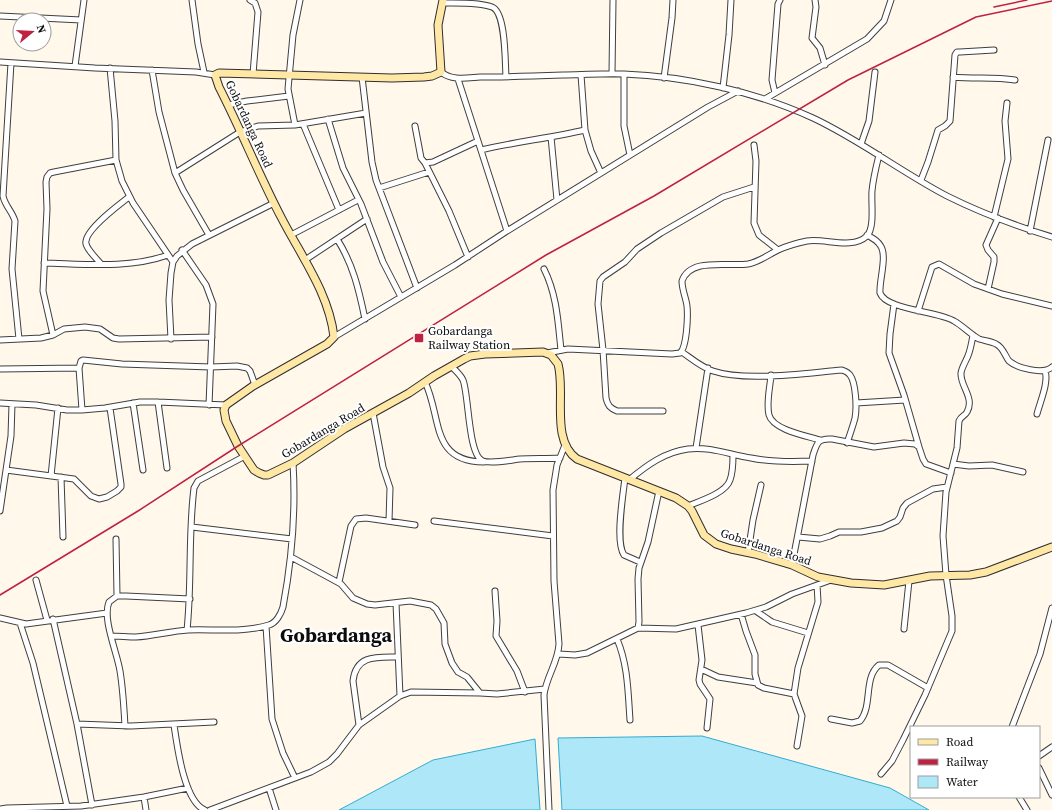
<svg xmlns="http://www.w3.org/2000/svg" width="1052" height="810" font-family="'Source Serif 4',serif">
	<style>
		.water { fill: #aee8f8; stroke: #33acd1 }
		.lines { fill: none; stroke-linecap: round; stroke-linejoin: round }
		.street-casing { stroke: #3f3f3f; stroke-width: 7 }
		.secondary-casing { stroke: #2e2e2e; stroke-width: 9 }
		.street { stroke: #fff; stroke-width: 5 }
		.secondary { stroke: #ffe7a6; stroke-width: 7 }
		.rail { stroke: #bf2142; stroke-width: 1.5 }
		.poi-dot { fill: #bf2142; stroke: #fff; stroke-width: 1.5 }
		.labels { text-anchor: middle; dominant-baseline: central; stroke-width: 4; stroke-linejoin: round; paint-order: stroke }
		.street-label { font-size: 12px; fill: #0c0c0c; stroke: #fff }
		.poi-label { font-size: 12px; fill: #0c0c0c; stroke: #fff; text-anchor: start }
		.town-label { font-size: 20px; font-weight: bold; fill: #0c0c0c; stroke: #fff }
	</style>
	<rect width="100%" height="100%" fill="#fff8eb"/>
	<!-- water -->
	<path class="water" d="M702 736 890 788 929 810H562L558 738Z
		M535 739 540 810H339L433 760Z"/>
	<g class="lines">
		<!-- street casing -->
		<g class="street-casing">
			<path id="street" d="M192 0 198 44 204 72
				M250 0 255 3 258 12 253 74
				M815 0 816 7 812 38 820 48 825 65
				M442 3C456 3 480 2 492 7 506 12 505 62 506 77
				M0 16 81 20
				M0 62 95 68 196 72 215 75
				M11 63 3 196C5 206 12 211 15 221L12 269 19 339
				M75 66 84 0
				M110 68 115 121 116 160 122 181 133 203 173 262
				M152 70 159 112 175 173 183 190 209 235
				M441 72C452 81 466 78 480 77 509 77 537 76 566 75 585 75 604 73 624 74 685 76 757 92 813 118 860 140 901 172 947 196 981 213 1016 226 1052 237
				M612 74 613 0
				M624 74V126L630 155
				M581 75 585 130 591 151 601 173
				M362 77 372 162 376 180 417 288
				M953 77C974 79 994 77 1015 80
				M664 78 672 18 673 0
				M458 79 507 231
				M723 88 729 35 731 0
				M775 93 772 80 778 4 780 0
				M765 99 867 39 884 21 891 0
				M228 105 247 101 289 96
				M328 119 343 168 361 204 383 262 401 297
				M303 124 339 210
				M295 125 288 89 293 35 300 0
				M415 126 421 158 425 163 433 162 478 141
				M551 137 557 200
				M861 144 869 121 875 72
				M754 145 756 161 754 223 759 235 778 250
				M481 150C515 142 550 138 585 130
				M425 163 449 211 468 257
				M175 173 240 132 258 126 295 125 366 113
				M921 180 928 162 938 130 945 126 950 121 955 55 957 52H960L994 50
				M379 188 429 172
				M994 217 1008 159 1005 121 1007 103
				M1030 231 1048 140
				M291 235 358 200
				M867 235C872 238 877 240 880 245 888 255 879 280 880 293 886 310 938 311 954 321 963 326 970 334 979 339 985 341 991 341 996 344 1003 347 1005 356 1009 361 1017 368 1043 375 1052 367
				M337 239C353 264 359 290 365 319
				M182 250 206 285 213 304 209 405
				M305 260 367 219
				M44 263C85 264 129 269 168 255
				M101 264C97 259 88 251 86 244 83 231 119 205 129 197
				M544 269C557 295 558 322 561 350
				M988 289 994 262V257L988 250 986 245 998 218
				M894 304 890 334 889 353 904 395 919 447
				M918 311 932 267 939 264 974 284 1002 294 1052 306
				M53 335 43 291 47 209 46 182 47 177 50 173 54 172 116 160
				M334 337 455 265 507 231 708 107 738 91
				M171 339 169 300 171 273 173 262 177 256 192 244 274 203
				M0 340 41 338 53 335 64 329 85 327 100 329 113 338 119 339 212 337
				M682 352C692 359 701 367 713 371 746 382 806 373 842 370 845 371 848 372 850 375 856 383 857 408 855 418 853 426 850 434 847 443
				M547 353 568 349 672 354 680 353C687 347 688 316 687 306 686 298 682 290 682 281 690 257 728 267 748 264 759 262 768 255 778 250 787 246 797 243 807 241 825 238 852 250 867 236 875 227 871 203 872 191 873 179 876 167 879 155
				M451 366C455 370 460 374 463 380 469 395 468 456 483 461 491 464 511 460 520 459 533 458 546 459 560 458
				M0 369 79 368
				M771 375C770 388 766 403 769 415 773 430 807 436 820 440
				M425 382C442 417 430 462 484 462
				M158 402 167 468
				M0 403 36 405 67 410H82L105 408 140 402H158L226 405
				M133 403 143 470
				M856 403 905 400
				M82 410 79 368 81 361 83 360 122 364 211 367 237 366 247 368 250 371 255 385
				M663 411H617C610 408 608 406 606 398L603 350 598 304 600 281 603 277 625 262 637 249 661 233 723 197 754 187
				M373 413 383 467 390 488 389 521
				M1037 414C1040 402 1049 382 1045 371
				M696 448 708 368
				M953 464 969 466 992 465 1023 472
				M6 470 74 479 91 496 99 499 107 497 117 491 121 487V484L110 408
				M51 476 58 408
				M61 477 63 537
				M625 478C623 495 615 542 624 555L640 562
				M629 480C647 465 665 452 688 449 709 446 731 455 751 458 771 462 791 462 812 461
				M688 506C700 501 726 493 730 480 733 472 733 463 733 455
				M0 511 11 436 12 404
				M434 521 553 536
				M192 527 292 539
				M798 537 820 539 830 536 839 532H861L882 528 897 521 900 517 903 508 907 503 933 489 947 487
				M116 539 117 596
				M748 553 753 520 761 485
				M291 557 341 584 353 598 367 604 375 605 410 601 431 605 436 609 444 623 445 644 452 663 458 672 467 677 480 693 497 694 545 689
				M792 565 813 455C817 443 818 438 832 439L874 447 904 443 915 444 919 447 923 459 926 464 951 473
				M36 580 47 620
				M339 582 351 526 356 519 366 518 415 525
				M495 591 497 621 496 636 517 671 525 692
				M396 603 400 696
				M756 611 772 622 808 633
				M741 614 746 631 755 655V674L758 685 764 688 794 694
				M0 618 26 624 107 613
				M53 619 77 724 92 805
				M20 623 33 663 67 806
				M698 625 702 660 699 680 700 684 710 699 707 728
				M266 626 272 719 283 753 295 778
				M638 628 676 629 746 613 766 607 792 594 831 580
				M904 629 909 581
				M187 630C192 583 188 535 194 488L198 481 245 456
				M111 636C119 636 128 637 136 637 153 636 171 631 188 630 214 629 243 633 269 625 276 623 281 614 283 607 292 559 296 511 293 463
				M617 639C628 665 628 692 630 720
				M559 654 575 655 587 653 638 628 639 622 638 579 639 568 648 542 659 491
				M701 669 718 677 757 683
				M831 719 852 723 860 721C873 706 863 678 879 665H888L928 688
				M77 724 131 726 214 722
				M174 725C177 745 184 802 205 810
				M359 725 353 681C356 655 376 657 397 657
				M125 726C124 708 123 689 120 671 117 652 102 619 109 602L117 596H126L190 599
				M1012 727 1040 654 1052 608
				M797 746 802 716 794 694 798 668 818 602 817 585
				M1039 756 1052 747
				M1039 768 1052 795
				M881 774 892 761 903 740 925 695 952 631V616L946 575 943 536 946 492 957 448 959 421C961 416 965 416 967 412 975 398 960 386 961 373 962 366 967 360 969 353 971 347 972 341 973 335
				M269 788 276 810
				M144 797 146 810
				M1019 797 1027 810
				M0 809 7 808 81 806 144 797 188 788
				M210 810 311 772 329 762 337 754 359 725 400 696 411 692 480 693
				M549 810 544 695C546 677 558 663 559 644L554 581 553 490 557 465 565 445"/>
		</g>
		<!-- secondary casing -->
		<g class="secondary-casing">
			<path id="secondary" d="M443 0 438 25 441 72 432 76 424 77 392 78 219 73 215 75 219 87C241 130 259 175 281 217 301 256 329 293 334 337L327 344 253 386 226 405 224 410 226 421 238 446 254 470 259 473 264 475H268L293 463 344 429 409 393 434 376 464 359 470 356 485 354 543 352 551 355 558 364C566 392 550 440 577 459L676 498 688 506 692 511 704 535 716 544 731 549 755 554 792 565 818 577 851 583 884 585 930 576 970 575 986 572 1052 547"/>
		</g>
		<!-- street -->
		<use href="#street" class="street"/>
		<!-- secondary -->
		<use href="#secondary" class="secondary"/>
		<!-- rail -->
		<path class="rail" d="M994 7 1027 0
			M0 595 138 511 238 446 546 255 654 196 848 80 976 17 1052 1"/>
	</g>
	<!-- markers -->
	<rect class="poi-dot" x="414" y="333" width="10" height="10" rx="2"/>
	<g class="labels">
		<!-- street labels -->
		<g class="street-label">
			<text transform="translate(249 124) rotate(65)">Gobardanga Road</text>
			<text transform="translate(323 431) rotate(-31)">Gobardanga Road</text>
			<text transform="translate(766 547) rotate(18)">Gobardanga Road</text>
		</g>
		<!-- poi labels -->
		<g class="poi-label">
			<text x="428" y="331">Gobardanga<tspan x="428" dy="14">Railway Station</tspan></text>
		</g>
		<!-- town labels -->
		<g class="town-label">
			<text x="336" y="635">Gobardanga</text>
		</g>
	</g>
	<!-- legend -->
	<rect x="910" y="726" width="130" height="72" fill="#ffffff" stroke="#9e9e9e"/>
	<rect x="918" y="739" width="20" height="6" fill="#ffe7a6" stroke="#9e9e9e"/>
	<text x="946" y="746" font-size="12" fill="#0c0c0c">Road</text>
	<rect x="918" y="759" width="20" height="6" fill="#bf2142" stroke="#9e9e9e"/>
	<text x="946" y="766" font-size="12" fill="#0c0c0c">Railway</text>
	<rect x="918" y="776" width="20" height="12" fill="#aee8f8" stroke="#9e9e9e"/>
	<text x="946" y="786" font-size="12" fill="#0c0c0c">Water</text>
	<!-- north arrow -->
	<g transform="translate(32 32) rotate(72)"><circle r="19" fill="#ffffff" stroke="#9e9e9e"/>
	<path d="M0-3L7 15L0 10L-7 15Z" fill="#bf2142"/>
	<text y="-6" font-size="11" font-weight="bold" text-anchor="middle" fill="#0c0c0c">N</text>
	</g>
</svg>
